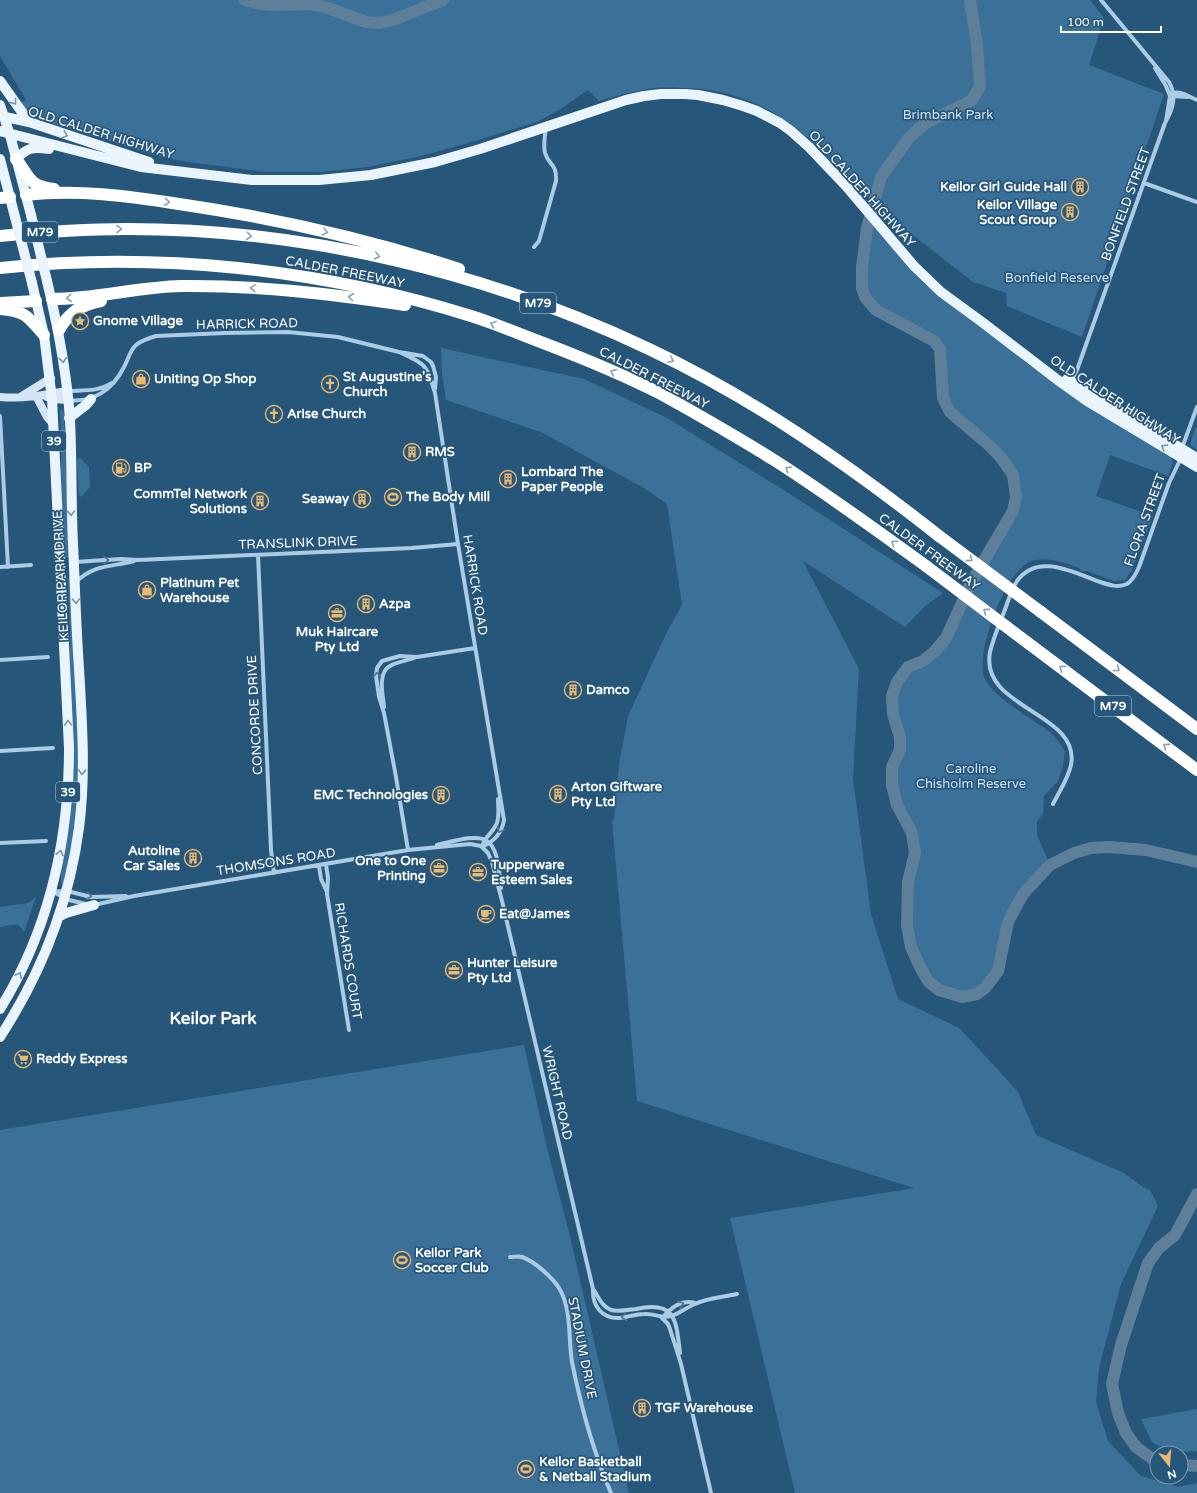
<svg xmlns="http://www.w3.org/2000/svg" width="1197" height="1493" font-family="'Varela Round',sans-serif">
	<style>
		.green { fill: #3b7098 }
		.lines { fill: none; stroke-linecap: round; stroke-linejoin: round }
		.river { stroke: #5d7f99; stroke-width: 12 }
		.street { stroke: #abcce4; stroke-width: 4 }
		.secondary { stroke: #d4e6f4; stroke-width: 8 }
		.primary { stroke: #eaf4fc; stroke-width: 10 }
		.highway { stroke: #fff; stroke-width: 12 }
		.primary-bridge { stroke: #eaf4fc; stroke-width: 10 }
		.highway-bridge { stroke: #fff; stroke-width: 12 }
		.oneway { stroke: #7595af }
		.oneway2 { stroke: #88a2b6 }
		.oneway3 { stroke: #4f799a }
		.labels { text-anchor: middle; dominant-baseline: central; stroke-width: 3.5; stroke-linejoin: round; paint-order: stroke }
		.shield { fill: #27567b; stroke: #beccd7; stroke-width: 1 }
		.shield-label { font-size: 12px; font-weight: bold; fill: #fff }
		.park-label { font-size: 13px; fill: #cde3f3; stroke: #27567b }
		.street-label { font-size: 13px; fill: #fff; stroke: #27567b }
		.poi-label { font-size: 13px; font-weight: bold; fill: #fff; stroke: #27567b; text-anchor: start }
		.district-label { font-size: 17px; font-weight: bold; fill: #fff; stroke: #27567b }
	</style>
	<rect width="100%" height="100%" fill="#27567b"/>
	<!-- green -->
	<path class="green" d="M0 0H1090L1104 18 1089 65 1164 94 1082 337 1007 306 1006 293 973 282 896 222 853 182 838 163 835 166C796 120 750 91 689 88 678 88 666 87 655 88 636 90 617 96 599 101L588 90 559 110 537 122 465 144 421 156 368 167 321 172H265L187 162 157 156 35 118 26 113 18 104 26 100 0 56Z
		M869 221 917 276 943 300 1019 354 1025 362 1071 395 1171 457 1173 462 1168 476 1110 455 1096 496 1153 516 1132 570 1125 580 1114 581 1087 571H1081L1079 568C1064 563 1045 555 1029 562 1004 575 976 651 984 677 991 696 1032 719 1049 731L1055 737 1065 751 1063 766 1058 781 1044 796 1043 814 1037 821V835L1050 865 1023 894 1008 922 998 971 986 987 977 994 962 997 939 990 928 981 920 967 911 947 907 925 908 882 915 853 912 833 897 805 892 785V767L900 750V737L893 714 892 696 897 682 908 667 923 661 935 651 946 638 972 581 1013 511 1016 497 1013 475 1002 459 991 447 950 412 943 398 940 349 934 341 876 310 865 297 862 288V267Z
		M441 348 584 379 667 418 782 489 943 593 925 606 905 627 803 561 859 669 853 779 871 914 898 999 959 1028 989 1060 1018 1092 1036 1135 1124 1173 1143 1187 1150 1190 1158 1206 1121 1284 1099 1368 1096 1402 1108 1441 1141 1476 1178 1487 1197 1483V1493H795L730 1218 914 1188 637 1101 612 821 614 820 619 764 628 716 667 632 682 605 667 504 644 488 541 432 446 400 442 373Z
		M62 408 64 414 70 555 64 560 60 477 62 444 60 413Z
		M1195 428H1197V450L1190 445Z
		M78 458 81 459 89 467 90 487 81 497 79 495 77 460Z
		M70 573 79 750 78 803 73 840 63 887 61 883V872L70 640 68 580Z
		M36 897 24 932 18 924 0 927V907L28 903Z
		M524 1045 547 1148 569 1232 629 1493H0V1130Z
		M1197 1409V1451L1170 1453 1152 1442 1141 1419Z"/>
	<g class="lines">
		<!-- river -->
		<path class="river" d="M245 0 256 3 270 5 310 4 328 8 366 22 380 23 393 20 443 0
			M970 0 977 45 980 86 972 100 967 103 924 124 908 139 881 177 867 228 862 267V288L865 297 876 310 934 341 940 349 943 398 950 412 991 447 1002 459 1013 475 1016 497 1013 511 972 581 946 638 935 651 923 661 908 667 897 682 892 696 893 714 900 737V750L892 767V785L897 805 912 833 915 853 908 882 907 925 911 947 920 967 928 981 939 990 962 997 977 994 986 987 998 971 1008 922 1023 894 1050 865 1074 853 1091 848 1109 847 1146 850 1197 862
			M1157 1461 1154 1460 1136 1447 1126 1433 1118 1413 1112 1384 1121 1345 1148 1263 1159 1248 1175 1235 1197 1194
			M1181 1465 1197 1466"/>
		<!-- street -->
		<path class="street" d="M1155 68 1166 86 1170 96 1166 121
			M1173 93C1182 91 1189 97 1197 100
			M1172 96 1187 97
			M1144 183 1197 202
			M534 247 539 241 556 181C557 163 549 166 545 153 543 145 545 135 546 127
			M399 352C427 365 426 364 435 393L458 544 504 820C502 833 493 842 482 847
			M1071 381 1077 370 1165 123C1173 109 1177 96 1169 82L1101 0
			M68 391C83 390 98 392 112 383
			M68 400C94 403 113 389 124 367 128 360 130 350 136 345 142 340 149 338 156 336L225 333 288 332 338 337 399 352 423 356 431 362 433 366 436 377 435 389
			M0 416 8 567
			M1182 448 1197 407
			M258 555 271 850 274 873
			M75 562 121 559 138 560 412 548 458 544
			M0 567 31 565
			M76 582C94 564 112 567 134 561
			M0 660 48 657
			M384 707C383 695 377 673 390 666 396 662 406 661 414 658
			M0 751 53 748
			M1053 804C1059 792 1068 779 1071 765 1081 712 979 709 990 652 993 639 999 625 1004 612 1008 602 1011 590 1017 581 1038 552 1074 573 1100 582 1109 585 1118 588 1127 584 1133 580 1136 574 1139 567L1169 483 1181 458
			M0 843 46 841
			M437 845C489 832 496 832 501 888
			M482 847C485 836 491 835 496 825 500 818 498 808 498 799
			M408 850 396 777 384 713 379 697 376 676 377 668 382 661 400 656 417 657 475 648
			M326 865 328 878 327 894 349 1030
			M319 866 321 879 327 892
			M51 891 69 900 86 904
			M54 891 71 892 91 897 126 896
			M94 905 134 896 408 850 470 844 481 846 488 853 492 862 502 901 593 1289C592 1306 602 1319 620 1318 628 1317 636 1314 644 1314 655 1313 660 1319 671 1316 679 1314 687 1307 695 1304 706 1298 724 1297 737 1294
			M510 1257C514 1257 518 1256 522 1257 534 1261 552 1277 559 1288 572 1309 568 1338 572 1362 581 1407 593 1451 611 1493
			M593 1289C599 1297 601 1306 611 1310 618 1312 628 1310 636 1309 676 1300 676 1320 680 1353
			M662 1318 668 1324 670 1329 681 1364 711 1493
			M662 1318C671 1308 681 1299 695 1303"/>
		<!-- secondary -->
		<path class="secondary" d="M22 396 51 378
			M36 396 47 417 53 424
			M0 397C23 399 45 395 67 391
			M47 397 52 399 68 400"/>
		<!-- primary -->
		<path class="primary" d="M0 81 29 122
			M0 105 10 135 31 215
			M0 116 29 122 149 162
			M0 131 141 167 252 180H319L371 175 435 162 480 149 626 100 644 96 661 94H685L698 95 723 100 743 106 757 111 780 123 791 131 809 147 846 186 914 266 941 292 982 322 1059 381 1087 401 1197 467
			M0 159 15 217
			M16 159C28 147 33 147 49 149
			M1067 379 1197 458
			M69 418 86 405 91 399
			M58 917 66 913 94 905
			M0 1009C49 930 69 840 69 748L52 399 44 335 32 283
			M0 1037C41 974 69 903 79 828 86 775 82 721 79 668 76 627 75 585 73 544 71 503 72 461 70 420 67 373 58 327 47 281"/>
		<!-- highway -->
		<path class="highway" d="M16 159C30 177 28 186 54 189
			M26 195C76 189 129 196 179 204 274 218 368 239 459 269
			M0 198 10 197
			M0 236C42 232 85 229 127 229 306 229 487 272 649 349 753 398 849 465 939 536
			M0 268C157 251 321 269 471 316 497 324 521 335 546 344 585 359 624 375 661 394 699 415 737 437 774 460 826 493 876 530 926 566
			M52 299C95 299 138 287 181 286 256 285 331 294 405 305
			M1 303 36 301
			M0 309C26 311 28 317 44 335
			M59 330C69 312 81 305 101 301
			M1041 612 1197 729
			M1028 643 1197 770"/>
		<!-- primary-bridge -->
		<path class="primary-bridge" d="M31 215 47 281
			M15 217 32 283"/>
		<!-- highway-bridge -->
		<path class="highway-bridge" d="M939 536 1041 612
			M926 566 1028 643"/>
	</g>
	<!-- one-way arrows -->
	<defs><path id="oneway-chevron" d="M-2-3.5L2.5 0L-2 3.5" fill="none" stroke-width="1.6" stroke-linecap="round" stroke-linejoin="round"/></defs>
	<g class="oneway">
		<use href="#oneway-chevron" transform="translate(14 102) rotate(54)"/>
		<use href="#oneway-chevron" transform="translate(65 135) rotate(19)"/>
		<use href="#oneway-chevron" transform="translate(63 360) rotate(83)"/>
		<use href="#oneway-chevron" transform="translate(1164 447) rotate(-148)"/>
		<use href="#oneway-chevron" transform="translate(71 513) rotate(88)"/>
		<use href="#oneway-chevron" transform="translate(76 601) rotate(88)"/>
		<use href="#oneway-chevron" transform="translate(68 723) rotate(-93)"/>
		<use href="#oneway-chevron" transform="translate(82 772) rotate(92)"/>
		<use href="#oneway-chevron" transform="translate(60 853) rotate(-78)"/>
		<use href="#oneway-chevron" transform="translate(19 975) rotate(-63)"/>
	</g>
	<g class="oneway2">
		<use href="#oneway-chevron" transform="translate(167 202) rotate(8)"/>
		<use href="#oneway-chevron" transform="translate(119 229) rotate(-1)"/>
		<use href="#oneway-chevron" transform="translate(325 232) rotate(14)"/>
		<use href="#oneway-chevron" transform="translate(249 236) rotate(6)"/>
		<use href="#oneway-chevron" transform="translate(377 256) rotate(13)"/>
		<use href="#oneway-chevron" transform="translate(253 288) rotate(-177)"/>
		<use href="#oneway-chevron" transform="translate(351 297) rotate(-173)"/>
		<use href="#oneway-chevron" transform="translate(69 298) rotate(175)"/>
		<use href="#oneway-chevron" transform="translate(493 324) rotate(-160)"/>
		<use href="#oneway-chevron" transform="translate(671 360) rotate(27)"/>
		<use href="#oneway-chevron" transform="translate(613 372) rotate(-156)"/>
		<use href="#oneway-chevron" transform="translate(788 469) rotate(-146)"/>
		<use href="#oneway-chevron" transform="translate(894 543) rotate(-145)"/>
		<use href="#oneway-chevron" transform="translate(970 559) rotate(37)"/>
		<use href="#oneway-chevron" transform="translate(986 611) rotate(-143)"/>
		<use href="#oneway-chevron" transform="translate(1062 668) rotate(-143)"/>
		<use href="#oneway-chevron" transform="translate(1117 669) rotate(37)"/>
		<use href="#oneway-chevron" transform="translate(1166 746) rotate(-143)"/>
	</g>
	<g class="oneway3">
		<use href="#oneway-chevron" transform="translate(106 560) rotate(-4)"/>
		<use href="#oneway-chevron" transform="translate(377 675) rotate(-89)"/>
		<use href="#oneway-chevron" transform="translate(500 830) rotate(119)"/>
		<use href="#oneway-chevron" transform="translate(89 896) rotate(11)"/>
		<use href="#oneway-chevron" transform="translate(681 1304) rotate(-23)"/>
		<use href="#oneway-chevron" transform="translate(624 1317) rotate(172)"/>
	</g>
	<!-- icons -->
	<defs>
		<g id="building-ring" transform="scale(0.9)"><circle r="9.5" fill="#27567b" stroke="#ecb971" stroke-width="1.5"/><path d="M-4-6H4V6H1V3H-1V6H-4ZM-2.5-4.3h1.7v1.8h-1.7ZM.8-4.3h1.7v1.8H.8ZM-2.5-1h1.7V.8h-1.7ZM.8-1h1.7V.8H.8Z" fill="#ecb971"/></g>
		<g id="sight-ring" transform="scale(0.9)"><circle r="9.5" fill="#27567b" stroke="#ecb971" stroke-width="1.5"/><path d="M0-6L1.8-2.2L6-1.7L2.9 1.2L3.7 5.4L0 3.3L-3.7 5.4L-2.9 1.2L-6-1.7L-1.8-2.2Z" fill="#ecb971"/></g>
		<g id="shop-ring" transform="scale(0.9)"><circle r="9.5" fill="#27567b" stroke="#ecb971" stroke-width="1.5"/><path d="M-5-2.5h2.3a2.7 3.5 0 0 1 5.4 0H5L5.5 6h-11ZM-1.5-2.5h3a1.5 2.3 0 0 0-3 0Z" fill="#ecb971"/></g>
		<g id="church-ring" transform="scale(0.9)"><circle r="9.5" fill="#27567b" stroke="#ecb971" stroke-width="1.5"/><path d="M-1.2-6h2.4v3.5h3.3v2.4h-3.3V6h-2.4V-.1h-3.3v-2.4h3.3Z" fill="#ecb971"/></g>
		<g id="fuel-ring" transform="scale(0.9)"><circle r="9.5" fill="#27567b" stroke="#ecb971" stroke-width="1.5"/><path d="M-5.5-6h7V0h2V4h1.3V-2.5L3-4.5l.8-.8L6-3V5H2.5V1h-1V6h-7ZM-4.2-4.7v3.2H.2V-4.7Z" fill="#ecb971"/></g>
		<g id="stadium-ring" transform="scale(0.9)"><circle r="9.5" fill="#27567b" stroke="#ecb971" stroke-width="1.5"/><path d="M0-5a6.5 5 0 1 0 0 10a6.5 5 0 1 0 0-10ZM-3.5-1.8h7v3.6h-7Z" fill="#ecb971"/></g>
		<g id="office-ring" transform="scale(0.9)"><circle r="9.5" fill="#27567b" stroke="#ecb971" stroke-width="1.5"/><path d="M-6-3h4V-5.5h4V-3h4V5H-6ZM-1-4.5V-3h2v-1.5ZM-6 0V1H6V0Z" fill="#ecb971"/></g>
		<g id="cafe-ring" transform="scale(0.9)"><circle r="9.5" fill="#27567b" stroke="#ecb971" stroke-width="1.5"/><path d="M-5.5-4.5H6V0H3Q3 3.5 0 3.5H-2.5Q-5.5 3.5-5.5 0ZM3-3.2v2h1.7v-2ZM-6 4.5H4V6H-6Z" fill="#ecb971"/></g>
		<g id="supermarket-ring" transform="scale(0.9)"><circle r="9.5" fill="#27567b" stroke="#ecb971" stroke-width="1.5"/><path d="M-6-5.5h2.5l.6 2H6L4.5 2H-2.5L-4.4-4H-6ZM-1.5 3.2a1.3 1.3 0 1 0 .1 0ZM3 3.2a1.3 1.3 0 1 0 .1 0Z" fill="#ecb971"/></g>
	</defs>
	<g fill-rule="evenodd">
		<use href="#building-ring" x="1080" y="187"/>
		<use href="#building-ring" x="1070" y="212"/>
		<use href="#sight-ring" x="80" y="321"/>
		<use href="#shop-ring" x="141" y="379"/>
		<use href="#church-ring" x="330" y="384"/>
		<use href="#church-ring" x="274" y="414"/>
		<use href="#building-ring" x="412" y="452"/>
		<use href="#fuel-ring" x="121" y="468"/>
		<use href="#building-ring" x="508" y="479"/>
		<use href="#stadium-ring" x="393" y="497"/>
		<use href="#building-ring" x="362" y="499"/>
		<use href="#building-ring" x="260" y="501"/>
		<use href="#shop-ring" x="147" y="590"/>
		<use href="#building-ring" x="366" y="604"/>
		<use href="#office-ring" x="337" y="613"/>
		<use href="#building-ring" x="573" y="690"/>
		<use href="#building-ring" x="558" y="794"/>
		<use href="#building-ring" x="441" y="795"/>
		<use href="#building-ring" x="193" y="858"/>
		<use href="#office-ring" x="439" y="868"/>
		<use href="#office-ring" x="478" y="872"/>
		<use href="#cafe-ring" x="486" y="914"/>
		<use href="#office-ring" x="454" y="970"/>
		<use href="#supermarket-ring" x="23" y="1059"/>
		<use href="#stadium-ring" x="402" y="1260"/>
		<use href="#building-ring" x="642" y="1408"/>
		<use href="#stadium-ring" x="526" y="1469"/>
	</g>
	<g class="labels">
		<!-- shield labels -->
		<g class="shield">
			<rect x="22" y="222" width="36" height="20" rx="3"/>
			<rect x="520" y="293" width="36" height="20" rx="3"/>
			<rect x="42" y="431" width="24" height="20" rx="3"/>
			<rect x="1095" y="696" width="36" height="20" rx="3"/>
			<rect x="56" y="782" width="24" height="20" rx="3"/>
		</g>
		<g class="shield-label">
			<text x="40" y="232">M79</text>
			<text x="538" y="303">M79</text>
			<text x="54" y="441">39</text>
			<text x="1113" y="706">M79</text>
			<text x="68" y="792">39</text>
		</g>
		<!-- park labels -->
		<g class="park-label">
			<text x="948" y="115">Brimbank Park</text>
			<text x="1057" y="278">Bonfield Reserve</text>
			<text x="971" y="769">Caroline<tspan x="971" dy="15">Chisholm Reserve</tspan></text>
		</g>
		<!-- street labels -->
		<g class="street-label">
			<text transform="translate(101 133) rotate(17)">OLD CALDER HIGHWAY</text>
			<text transform="translate(862 189) rotate(48)">OLD CALDER HIGHWAY</text>
			<text transform="translate(1126 204) rotate(-70)">BONFIELD STREET</text>
			<text transform="translate(345 272) rotate(11)">CALDER FREEWAY</text>
			<text transform="translate(247 324) rotate(-1)">HARRICK ROAD</text>
			<text transform="translate(654 378) rotate(27)">CALDER FREEWAY</text>
			<text transform="translate(1115 400) rotate(33)">OLD CALDER HIGHWAY</text>
			<text transform="translate(1145 520) rotate(-70)">FLORA STREET</text>
			<text transform="translate(298 543) rotate(-2)">TRANSLINK DRIVE</text>
			<text transform="translate(929 552) rotate(36)">CALDER FREEWAY</text>
			<text transform="translate(61 576) rotate(-93)">KEILOR PARK DRIVE</text>
			<text transform="translate(475 585) rotate(81)">HARRICK ROAD</text>
			<text transform="translate(255 715) rotate(-93)">CONCORDE DRIVE</text>
			<text transform="translate(276 862) rotate(-9)">THOMSONS ROAD</text>
			<text transform="translate(348 961) rotate(81)">RICHARDS COURT</text>
			<text transform="translate(557 1093) rotate(77)">WRIGHT ROAD</text>
			<text transform="translate(582 1348) rotate(79)">STADIUM DRIVE</text>
		</g>
		<!-- poi labels -->
		<g class="poi-label">
			<text x="1067" y="187" text-anchor="end">Keilor Girl Guide Hall</text>
			<text x="1057" y="205" text-anchor="end">Keilor Village<tspan x="1057" dy="15">Scout Group</tspan></text>
			<text x="93" y="321">Gnome Village</text>
			<text x="343" y="377">St Augustine's<tspan x="343" dy="15">Church</tspan></text>
			<text x="154" y="379">Uniting Op Shop</text>
			<text x="287" y="414">Arise Church</text>
			<text x="425" y="452">RMS</text>
			<text x="134" y="468">BP</text>
			<text x="521" y="472">Lombard The<tspan x="521" dy="15">Paper People</tspan></text>
			<text x="247" y="494" text-anchor="end">CommTel Network<tspan x="247" dy="15">Solutions</tspan></text>
			<text x="406" y="497">The Body Mill</text>
			<text x="349" y="499" text-anchor="end">Seaway</text>
			<text x="160" y="583">Platinum Pet<tspan x="160" dy="15">Warehouse</tspan></text>
			<text x="379" y="604">Azpa</text>
			<text x="337" y="632" text-anchor="middle">Muk Haircare<tspan x="337" dy="15">Pty Ltd</tspan></text>
			<text x="586" y="690">Damco</text>
			<text x="571" y="787">Arton Giftware<tspan x="571" dy="15">Pty Ltd</tspan></text>
			<text x="428" y="795" text-anchor="end">EMC Technologies</text>
			<text x="180" y="851" text-anchor="end">Autoline<tspan x="180" dy="15">Car Sales</tspan></text>
			<text x="426" y="861" text-anchor="end">One to One<tspan x="426" dy="15">Printing</tspan></text>
			<text x="491" y="865">Tupperware<tspan x="491" dy="15">Esteem Sales</tspan></text>
			<text x="499" y="914">Eat@James</text>
			<text x="467" y="963">Hunter Leisure<tspan x="467" dy="15">Pty Ltd</tspan></text>
			<text x="36" y="1059">Reddy Express</text>
			<text x="415" y="1253">Keilor Park<tspan x="415" dy="15">Soccer Club</tspan></text>
			<text x="655" y="1408">TGF Warehouse</text>
			<text x="539" y="1462">Keilor Basketball<tspan x="539" dy="15">&amp; Netball Stadium</tspan></text>
		</g>
		<!-- district labels -->
		<g class="district-label">
			<text x="213" y="1018">Keilor Park</text>
		</g>
	</g>
	<!-- north arrow -->
	<g transform="translate(1169 1465) rotate(163)"><circle r="19" fill="#27567b" stroke="#7d9ab0"/>
	<path d="M0-3L7 15L0 10L-7 15Z" fill="#ecb971"/>
	<text y="-6" font-size="11" font-weight="bold" text-anchor="middle" fill="#ffffff">N</text>
	</g>
	<!-- scale -->
	<path d="M1061 26v6h100v-6" fill="none" stroke="#ffffff" stroke-width="2"/>
	<text x="1067" y="26" font-size="12" fill="#ffffff" stroke="#27567b" stroke-width="3" paint-order="stroke">100 m</text>
</svg>
